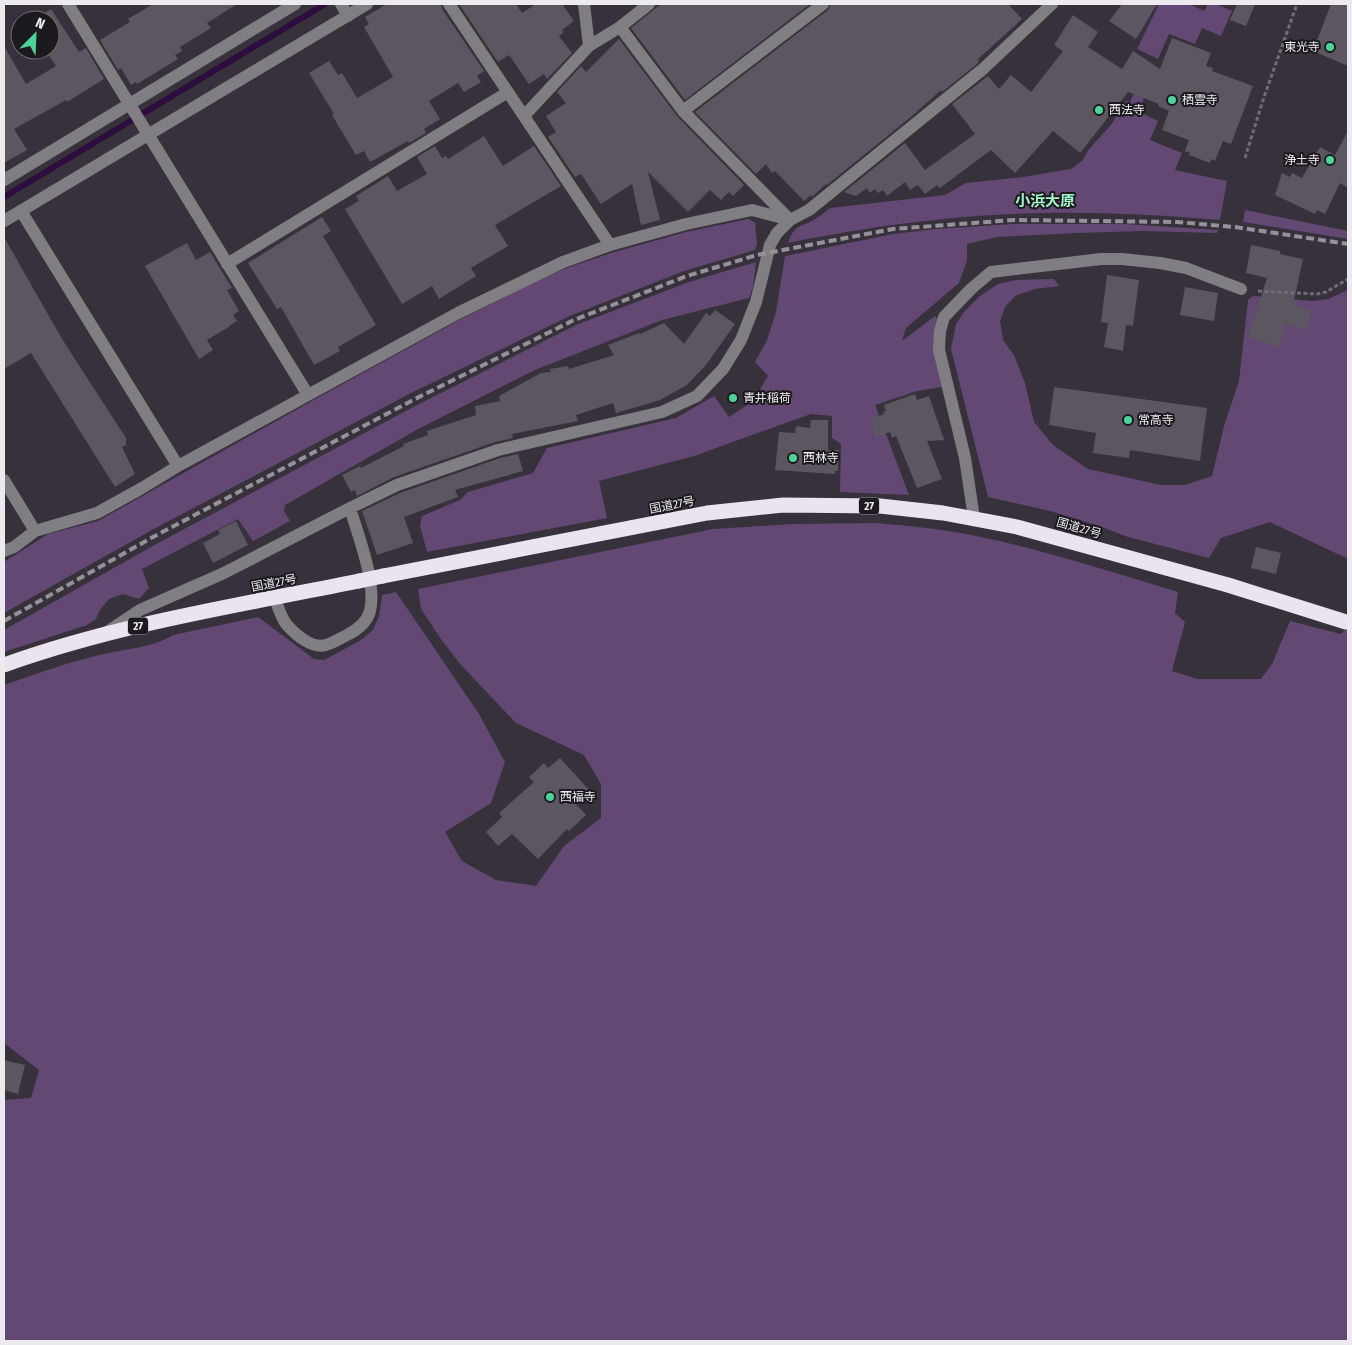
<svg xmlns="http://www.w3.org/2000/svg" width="1352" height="1345" font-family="'Fira Sans Condensed','Noto Sans JP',sans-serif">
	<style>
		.green { fill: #624873 }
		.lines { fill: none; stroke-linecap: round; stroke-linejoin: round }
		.stream { stroke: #2d0d3f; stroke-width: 6 }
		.building { fill: #5c5660 }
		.path { stroke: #726d75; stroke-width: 3; stroke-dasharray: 4 2.5; stroke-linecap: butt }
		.minor { stroke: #807e83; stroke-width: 12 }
		.highway { stroke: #ebe4f0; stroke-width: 15 }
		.rail { stroke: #969199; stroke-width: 4; stroke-dasharray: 8 4; stroke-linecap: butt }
		.highway-bridge { stroke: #ebe4f0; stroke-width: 15 }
		.poi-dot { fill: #4ed399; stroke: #1d1a1f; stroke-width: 2 }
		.labels { text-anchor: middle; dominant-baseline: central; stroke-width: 4; stroke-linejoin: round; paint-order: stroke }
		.shield { fill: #1d1a1f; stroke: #aeabb1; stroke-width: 1 }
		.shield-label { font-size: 11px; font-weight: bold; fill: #ece9ef }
		.poi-label { font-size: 12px; fill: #ece9ef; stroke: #1d1a1f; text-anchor: start }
		.street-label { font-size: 12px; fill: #ece9ef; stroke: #1d1a1f }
		.quarter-label { font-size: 15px; font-weight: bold; fill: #a2f5ca; stroke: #1d1a1f }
	</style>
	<rect width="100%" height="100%" fill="#37313b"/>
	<!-- green -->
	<path class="green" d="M1159 4H1189L1204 11 1208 4H1216L1232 11 1221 36 1202 28 1195 44 1169 34 1158 59 1137 49Z
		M1139 81 1149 84 1139 112 1158 121 1150 140 1182 153 1175 170 1227 181 1220 220C1126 212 1029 209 935 220 885 225 836 233 788 243 795 223 801 228 817 218 822 215 826 211 830 208L945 195 966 183 1023 177 1071 169 1083 160 1089 149 1111 125 1126 101 1130 102Z
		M1245 210 1348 231V239L1243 222Z
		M748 219 755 222 757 244 755 250 684 271 572 315 411 393 150 531 4 613V562L48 534 98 521 310 402 461 319 533 283 564 269 611 253 686 232Z
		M1013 224H1125L1218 230 1217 233 1143 231 1077 233 997 237 967 244V261L959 283 906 328 902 341 935 316 937 319C930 346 936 362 942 387L917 391 875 405 909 495 840 492 841 444 832 438V416L811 414 694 456 599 481 607 518 427 552 420 526 422 516 460 500 468 492 533 473 547 448 676 418 714 396 729 417 753 401 768 376 755 362 767 340 776 312 785 256 893 234 935 229Z
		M756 262 753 287 749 298 662 320 535 370 420 428 285 505 284 511 290 521 253 541 238 519 142 569 149 588 139 599 123 594 109 599 100 610 96 619 87 625 4 652V630L158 543 419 404 576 325 689 282Z
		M1054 279 1059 286 1035 289 1015 296 1005 307 1000 321 1003 340 1014 355 1025 383 1034 422 1053 445 1088 469 1161 485H1185L1212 476 1224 426 1239 381 1248 300 1253 296 1312 301 1328 299 1348 290V559L1270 522 1221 538 1209 558 1128 537 1099 526 1050 511 988 497 951 349 956 324 964 312 980 296 998 284 1016 280Z
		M877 523C910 526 943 529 976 536 1044 550 1111 572 1178 592L1175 613 1185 622 1172 671 1197 679H1261L1272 664 1290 621 1341 634 1348 627V1341H4V1100L31 1098 39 1070 4 1043V685C35 674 67 663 99 655 124 649 152 648 173 635L258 617 314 659 324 660 361 640 373 630 379 616 382 595 396 592 479 714 505 762 491 803 445 832 462 861 496 880 536 886 564 846 601 818V784L584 755 516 723 461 665 443 642 421 609 418 589 713 529 792 524Z"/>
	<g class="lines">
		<!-- stream -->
		<path class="stream" d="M4 197 325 4"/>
	</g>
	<!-- building -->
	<path class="building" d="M153 4H237L207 23 211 28 180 47 182 51 175 55 178 59 137 84 136 82 131 85 121 68 118 70 100 40 130 22 128 19Z
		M387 4H441L442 9 484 71 477 76 481 82 464 92 458 83 429 101 440 119 424 129 426 133 409 143 408 141 370 162 364 151 356 155 332 115 334 114 309 73 329 61 338 75 342 73 357 98 393 77 364 27 369 24 365 17Z
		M459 4H516L522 13 536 4H562L574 21 562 30 564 32 559 36 572 53 547 79 544 74 529 84 509 55 498 62Z
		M661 4H810L685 100 631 28Z
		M831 4H1008L1022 19 977 60 979 61 977 64 942 92 941 90 912 116 827 185 826 184 812 197 811 195 804 201 775 171 772 173 766 164 756 174 695 112 828 10Z
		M1122 4H1157L1136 39 1109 21Z
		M1237 4H1255L1246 26 1230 20Z
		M1331 4H1348V66L1313 51Z
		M51 9 79 52 86 48 104 79 67 102 66 100 14 129 27 150 4 163V46L26 84 56 66 45 50H50V20H34Z
		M1073 15 1098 32 1088 47 1122 69 1133 51 1160 69 1172 38 1211 53 1206 66 1213 68 1212 71 1253 86 1231 144 1223 141 1215 161 1212 159 1210 163 1189 155 1190 153 1185 151 1189 140 1162 130 1169 111 1158 106 1159 104 1128 92 1080 153 1053 131 1015 173 991 150 940 188 937 185 925 194 918 185 910 190 905 182 887 196 883 190 878 193 875 189 870 193 867 188 856 196 844 192 905 143 925 170 975 134 952 104 988 76 999 89 1011 75 1031 92 1063 51 1054 45Z
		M619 39 677 116 744 185 733 196 729 192 721 200 710 190 688 212 648 172 660 220 641 225 632 184 601 204 581 174 575 177 548 137 556 132 546 116 566 103 557 92 581 66 586 72Z
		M1348 131V188L1340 183 1325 214 1317 210 1315 214 1275 195 1282 173 1290 177 1292 173 1302 178 1320 147 1335 155Z
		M484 136 503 166 534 146 561 186 495 225 508 246 471 268 476 276 439 299 432 286 402 304 345 209 359 201 356 196 388 176 397 191 427 174 417 157 435 146 442 158 446 156 448 159Z
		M322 217 331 231 323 236 376 325 338 347 340 351 314 365 281 307 277 309 248 263Z
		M4 237 62 339 126 438V445L122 447 135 474 115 487 31 353 4 369Z
		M187 243 196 260 210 252 232 288 227 290 239 311 233 315 237 321 229 326V327L207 340 213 350 199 359 145 266Z
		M1251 245 1280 251V254L1303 259 1293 305 1312 311 1306 330 1286 324 1279 347 1248 337 1267 278 1246 273Z
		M1107 275 1139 280 1133 326 1126 325 1123 351 1104 347 1108 323 1101 322Z
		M1185 287 1218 293 1214 321 1180 315Z
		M715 310 735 324 706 365 687 385 660 400 616 413 613 403 576 415 578 421 512 434 513 438 495 442 394 477 357 496 355 490 351 492 342 475 360 466 361 468 404 446 403 444 428 435 427 431 476 415 475 406 500 401 499 396 541 373 551 372 550 369 568 366 569 369 614 355 608 345 639 333 640 334 664 323 684 344 706 313 710 316Z
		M1054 387 1207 408 1200 461 1130 450 1129 458 1093 453 1096 433 1049 425Z
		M915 394 917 400 929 396 944 440 927 441 942 479 917 488 896 436 892 438 890 432 876 437 870 419 884 414 883 412 886 411 884 405Z
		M811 420H828V450H839L838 471H835V474L775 470 779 432 795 433 796 426 810 428Z
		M518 454 523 471 455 490 458 497 404 517 413 543 377 555 362 511 400 493 500 458Z
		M236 521 248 545 213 563 203 543 220 534 218 530Z
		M1256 547 1281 553 1276 574 1251 568Z
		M560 758 590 791 576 804 586 815 569 831 567 829 538 859 512 834 498 846 486 832 502 817 499 813 534 782 529 777 544 763 548 768Z
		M4 1060 25 1065 18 1094 4 1090Z"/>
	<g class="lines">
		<!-- path -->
		<path class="path" d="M1245 158 1264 97 1297 4
			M1258 291 1317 294 1326 292 1348 279"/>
		<!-- minor -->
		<path class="minor" d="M68 4 308 395
			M341 4 348 16
			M449 4 610 245
			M584 4 589 46
			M620 27 683 111 790 220
			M683 111 823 4
			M524 116 589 46 620 27 649 4
			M4 180 295 4
			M21 211 178 466
			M4 221 367 4
			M227 264 508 92
			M4 480 35 531
			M974 518 965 458 939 350 940 331 944 317 971 289 991 272 1101 259H1122L1160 263 1186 268 1241 289
			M4 551 14 547 35 531 97 513 142 488 178 466 458 313 563 262 610 245 686 224 752 210 790 220
			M275 598C278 607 281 618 287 625 296 635 312 649 326 645 333 643 341 638 347 635 357 630 367 623 370 611 377 584 358 535 350 508
			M107 632 140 610 224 573 350 508 397 485 498 450 662 412 697 396 723 369 741 340 756 302 770 245 777 233 790 220 809 210 983 69 1052 4"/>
		<!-- highway -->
		<path class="highway" d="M383 576 707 513 783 505 880 506 943 513 1017 527 1228 585 1346 622
			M4 665C118 624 240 605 359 581"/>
		<!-- rail -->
		<path class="rail" d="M4 621 153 537 415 399 574 320 687 276 757 255 893 229 1013 220 1177 222 1235 227 1348 244"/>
		<!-- highway-bridge -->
		<path class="highway-bridge" d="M359 581 383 576"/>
	</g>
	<!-- markers -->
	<g class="poi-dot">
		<circle cx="1330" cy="47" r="5"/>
		<circle cx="1172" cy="100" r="5"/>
		<circle cx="1099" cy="110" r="5"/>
		<circle cx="1330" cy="160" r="5"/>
		<circle cx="733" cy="398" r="5"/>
		<circle cx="1128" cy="420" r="5"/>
		<circle cx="793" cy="458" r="5"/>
		<circle cx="550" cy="797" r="5"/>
	</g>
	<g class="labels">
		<!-- shield labels -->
		<g class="shield">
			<rect x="859" y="497.5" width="20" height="17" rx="4"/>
			<rect x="128" y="617.5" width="20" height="17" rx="4"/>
		</g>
		<g class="shield-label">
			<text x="869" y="506">27</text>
			<text x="138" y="626">27</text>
		</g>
		<!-- poi labels -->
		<g class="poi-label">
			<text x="1320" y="47" text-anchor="end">東光寺</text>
			<text x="1182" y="100">栖雲寺</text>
			<text x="1109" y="110">西法寺</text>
			<text x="1320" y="160" text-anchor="end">浄土寺</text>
			<text x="743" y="398">青井稲荷</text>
			<text x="1138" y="420">常高寺</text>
			<text x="803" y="458">西林寺</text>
			<text x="560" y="797">西福寺</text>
		</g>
		<!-- street labels -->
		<g class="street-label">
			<text transform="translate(672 505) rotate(-11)">国道27号</text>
			<text transform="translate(1079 528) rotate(16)">国道27号</text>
			<text transform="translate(274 583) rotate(-11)">国道27号</text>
		</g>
		<!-- quarter labels -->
		<g class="quarter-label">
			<text x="1045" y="201">小浜大原</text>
		</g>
	</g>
	<!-- border -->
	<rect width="1352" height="1345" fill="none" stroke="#ece9ef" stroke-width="10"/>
	<!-- north arrow -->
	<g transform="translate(35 35) rotate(24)"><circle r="24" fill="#1d1a1f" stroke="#706d72"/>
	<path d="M0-4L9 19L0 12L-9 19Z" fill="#4ed399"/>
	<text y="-8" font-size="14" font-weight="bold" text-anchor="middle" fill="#ece9ef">N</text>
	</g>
</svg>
